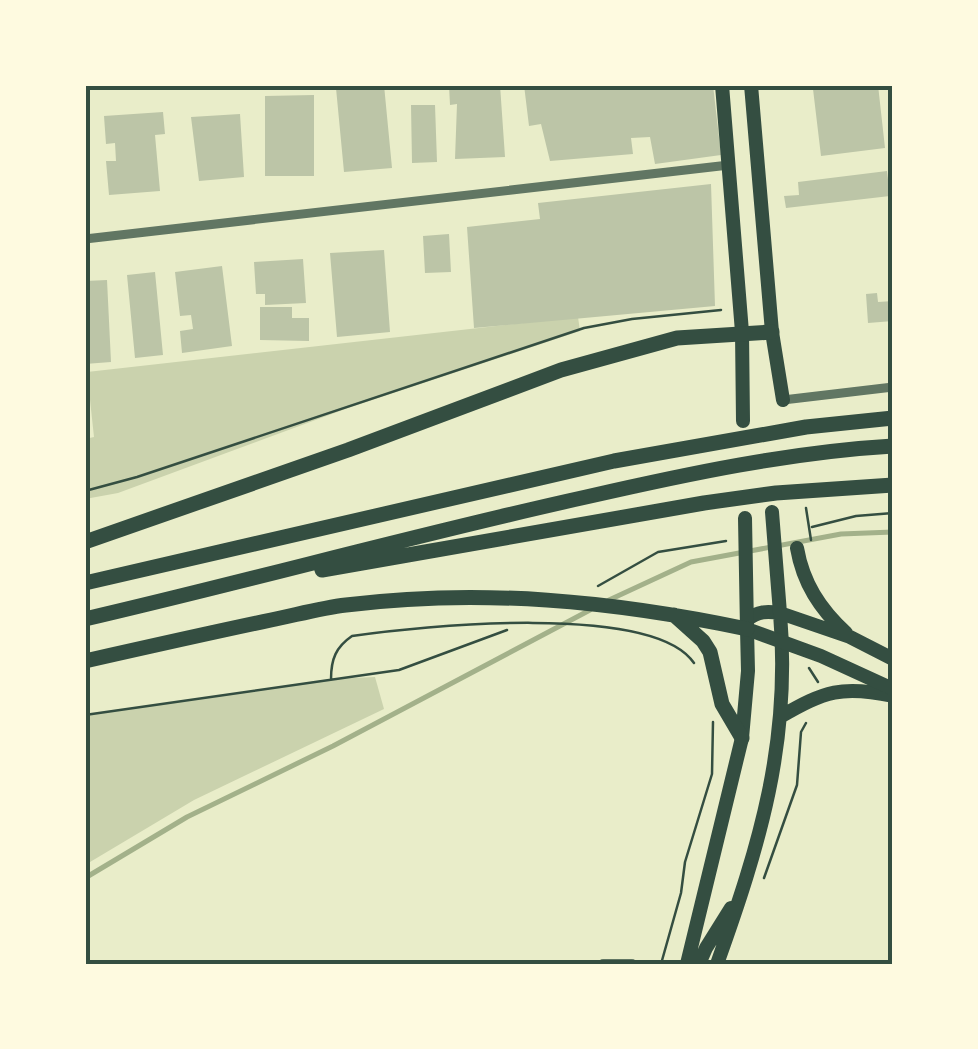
<svg xmlns="http://www.w3.org/2000/svg" width="978" height="1049" font-family="Quicksand,sans-serif">
	<style>
		.green { fill: #cad2ad }
		.lines { fill: none; stroke-linecap: round; stroke-linejoin: round }
		.stream { stroke: #a3b18a; stroke-width: 5 }
		.building { fill: #bcc5a7 }
		.path { stroke: #344e41; stroke-width: 2.5 }
		.minor { stroke: #617663; stroke-width: 9 }
		.tertiary { stroke: #617663; stroke-width: 10 }
		.primary { stroke: #344e41; stroke-width: 14 }
		.trunk { stroke: #344e41; stroke-width: 14 }
		.motorway { stroke: #344e41; stroke-width: 15 }
		.neatline { fill: none; stroke: #344e41; stroke-width: 4 }
	</style>
	<rect width="100%" height="100%" fill="#e9edc9"/>
	<!-- green -->
	<path class="green" d="M578 317 580 331 348 408 118 493 85 499V439L94 437 87 372Z
		M375 677 384 709 194 800 85 865V715L331 679Z"/>
	<g class="lines">
		<!-- stream -->
		<path class="stream" d="M609 600 691 562 841 534 893 532
			M85 878 187 817 333 746 590 610"/>
	</g>
	<!-- building -->
	<path class="building" d="M364 85H384L392 168 344 172 336 88Z
		M449 85H500L505 157 455 159 457 104 450 105Z
		M524 85H713L721 155 655 164 650 137 631 138 633 154 550 161 541 124 529 126Z
		M846 85H878L885 148 821 156 813 89Z
		M314 95V176H265V96Z
		M411 105H435L437 162 412 163Z
		M163 112 165 134 155 135 160 191 109 195 106 161H116L115 143 106 144 104 116Z
		M240 114 244 177 199 181 191 117Z
		M887 171 890 196 786 208 784 196 799 195 798 182Z
		M711 184 715 306 474 328 467 227 540 219 538 203Z
		M449 234 451 272 425 273 423 236Z
		M384 250 390 332 337 337 330 253Z
		M303 259 306 303 265 305V294H256L254 262Z
		M222 266 232 346 182 353 180 331 193 329 191 315 180 316 175 272Z
		M155 272 163 355 135 358 127 275Z
		M107 280 111 362 85 364V281Z
		M877 293 878 302 893 301V321L868 323 866 294Z
		M260 307H292V318H309V341L260 340Z"/>
	<g class="lines">
		<!-- path -->
		<path class="path" d="M85 491 137 477 584 328 632 319 721 310
			M806 508 811 540
			M812 527 856 516 893 513
			M598 586 658 552 726 541
			M809 668 818 682
			M331 679C331 659 336 647 352 636 419 626 653 602 694 663
			M85 715 399 670 507 630
			M764 878 797 785 801 732 806 723
			M661 964 681 893 685 862 712 774 713 722"/>
		<!-- minor -->
		<path class="minor" d="M85 239 729 165
			M783 400 893 387"/>
		<!-- tertiary -->
		<path class="tertiary" d="M603 964H632"/>
		<!-- primary -->
		<path class="primary" d="M780 717C825 691 842 685 893 696
			M687 964 742 738 748 671 747 629
			M699 964 706 948 731 908
			M717 964C760 844 791 742 780 613 767 611 758 611 747 620"/>
		<!-- trunk -->
		<path class="trunk" d="M722 85 742 332 743 421
			M751 85 772 332 783 400
			M772 512 780 613 850 637 893 659
			M745 518 747 629 821 656 893 689
			M797 548C803 583 820 609 846 633"/>
		<!-- motorway -->
		<path class="motorway" d="M85 542 348 450 561 370 677 338 772 332
			M322 570 704 503 776 493 893 485
			M85 583 614 461 806 427 893 418
			M674 615 703 641 710 652 722 704 742 738
			M85 619C253 580 418 534 586 497 687 474 790 452 893 446
			M85 661C147 647 209 633 271 620 296 615 321 608 346 605 481 588 614 601 747 629"/>
	</g>
	<!-- border -->
	<rect width="978" height="1049" fill="none" stroke="#fefae0" stroke-width="175"/>
	<rect x="88" y="88" width="802" height="874" class="neatline"/>
</svg>
